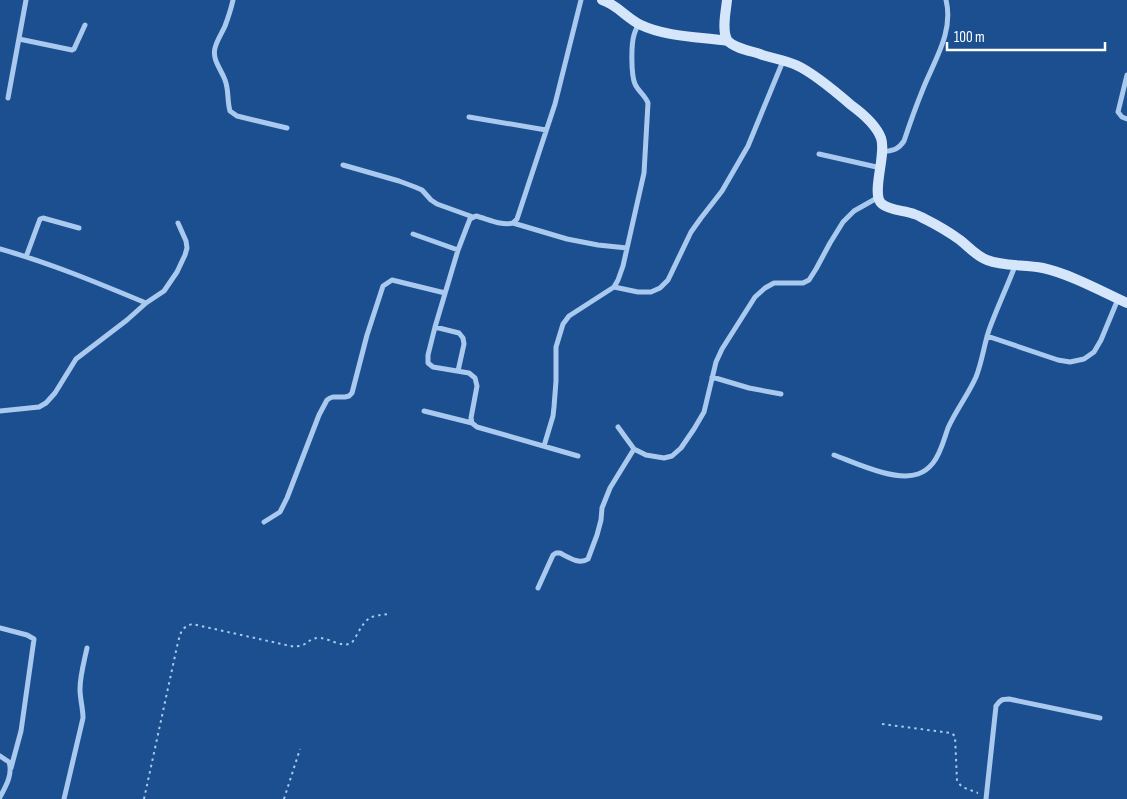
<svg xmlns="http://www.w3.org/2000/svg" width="1127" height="799" font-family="'Sofia Sans Condensed',sans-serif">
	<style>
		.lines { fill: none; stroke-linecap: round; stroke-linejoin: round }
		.path { stroke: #a9c9ee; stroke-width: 2; stroke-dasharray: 2.5 4; stroke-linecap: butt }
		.street { stroke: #a9c9ee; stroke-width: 5 }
		.secondary { stroke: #d6e6fa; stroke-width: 10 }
	</style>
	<rect width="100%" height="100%" fill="#1b4f8f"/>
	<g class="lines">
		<!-- path -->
		<path class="path" d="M882 724 951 733 955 736 957 781 962 787 978 793
			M144 799 178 642C181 632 181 628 192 624L295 647C296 646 302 646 303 645 309 642 312 637 321 638 330 639 343 648 351 643 354 641 356 636 358 633 367 616 371 616 389 614
			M284 799 300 749"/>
		<!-- street -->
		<path class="street" d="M233 0C231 9 228 18 225 26 222 33 217 40 215 48 212 60 221 69 225 80 229 90 227 101 230 111L237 116 287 128
			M19 39 72 50 74 49 85 25
			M1127 75 1118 112 1122 117 1127 119
			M8 98 26 0
			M469 117 546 130
			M883 152C893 150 898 150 904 141 910 123 916 106 923 89 934 61 954 32 946 0
			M819 154 881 168
			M343 165 399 181 415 187 422 190 431 200 437 204 473 217
			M513 223 567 239 598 245 627 248
			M413 234 458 250
			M0 249C50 263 98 283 146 303
			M26 257 40 219 43 218 79 228
			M614 287 638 292H651L660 288 668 280 691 232 701 218 722 191 748 146 783 61
			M435 327 459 333 463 338 464 344 458 371
			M987 336 1058 360 1070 362 1084 359 1094 352 1101 340 1118 299
			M712 377 749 388 781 394
			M0 411 39 407 46 403 55 393 76 359 127 320 146 303 164 291 177 272 185 255 187 248 186 241 178 223
			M424 411 472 423
			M618 427 634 449 646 455 664 458 672 456 681 448 694 429 704 412 716 362 722 349 755 297 765 288 774 283H803L809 280 816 269 830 243 843 222 854 211 877 198
			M544 446 553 416 554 407 556 381V347L563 324 569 316 614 287 618 280 623 266 644 173 648 103C645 95 638 91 635 84 631 75 631 45 634 35 635 31 637 28 638 24
			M834 455C856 463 895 482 918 474 924 472 929 468 933 463 941 453 944 439 948 428 956 410 968 395 976 377 982 362 984 345 989 330 997 308 1007 287 1015 266
			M578 456 477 427 472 423 471 418 477 386 475 378 469 373 433 367 428 363V355L435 327 458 250 468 224 470 219 476 216C488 219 501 226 513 223L517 219 555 104 581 0
			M264 522 280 512 287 498 319 415 327 400 330 398 333 397H345L349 396 352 393 367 335 383 286 392 280 445 293
			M538 588 553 555 556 553H560C568 557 579 565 588 559L597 535 601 520 602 508 610 488 634 449
			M0 628 27 635 34 639 21 731 11 768
			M0 756 9 762C13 774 6 786 0 797
			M64 799 83 718C83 708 80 699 80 689 80 676 84 662 87 648
			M986 799 996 706C1000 700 1002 699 1009 699L1100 718"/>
		<!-- secondary -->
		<path class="secondary" d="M602 0C618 5 626 18 641 25 666 37 701 37 728 41
			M727 0C726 11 721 32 728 41 734 48 751 51 760 54 771 58 784 60 796 65 814 73 836 92 851 105 862 113 876 125 881 138 887 155 870 195 882 204 891 211 904 210 914 214 918 215 921 217 925 219 937 225 949 232 960 240 969 247 976 256 987 260 1005 267 1024 264 1043 268 1070 274 1101 291 1127 303"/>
	</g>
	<!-- scale -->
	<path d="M947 42v8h158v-8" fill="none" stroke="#ffffff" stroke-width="2.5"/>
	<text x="954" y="42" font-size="15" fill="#ffffff" stroke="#1b4f8f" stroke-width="4" paint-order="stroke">100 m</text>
</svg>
